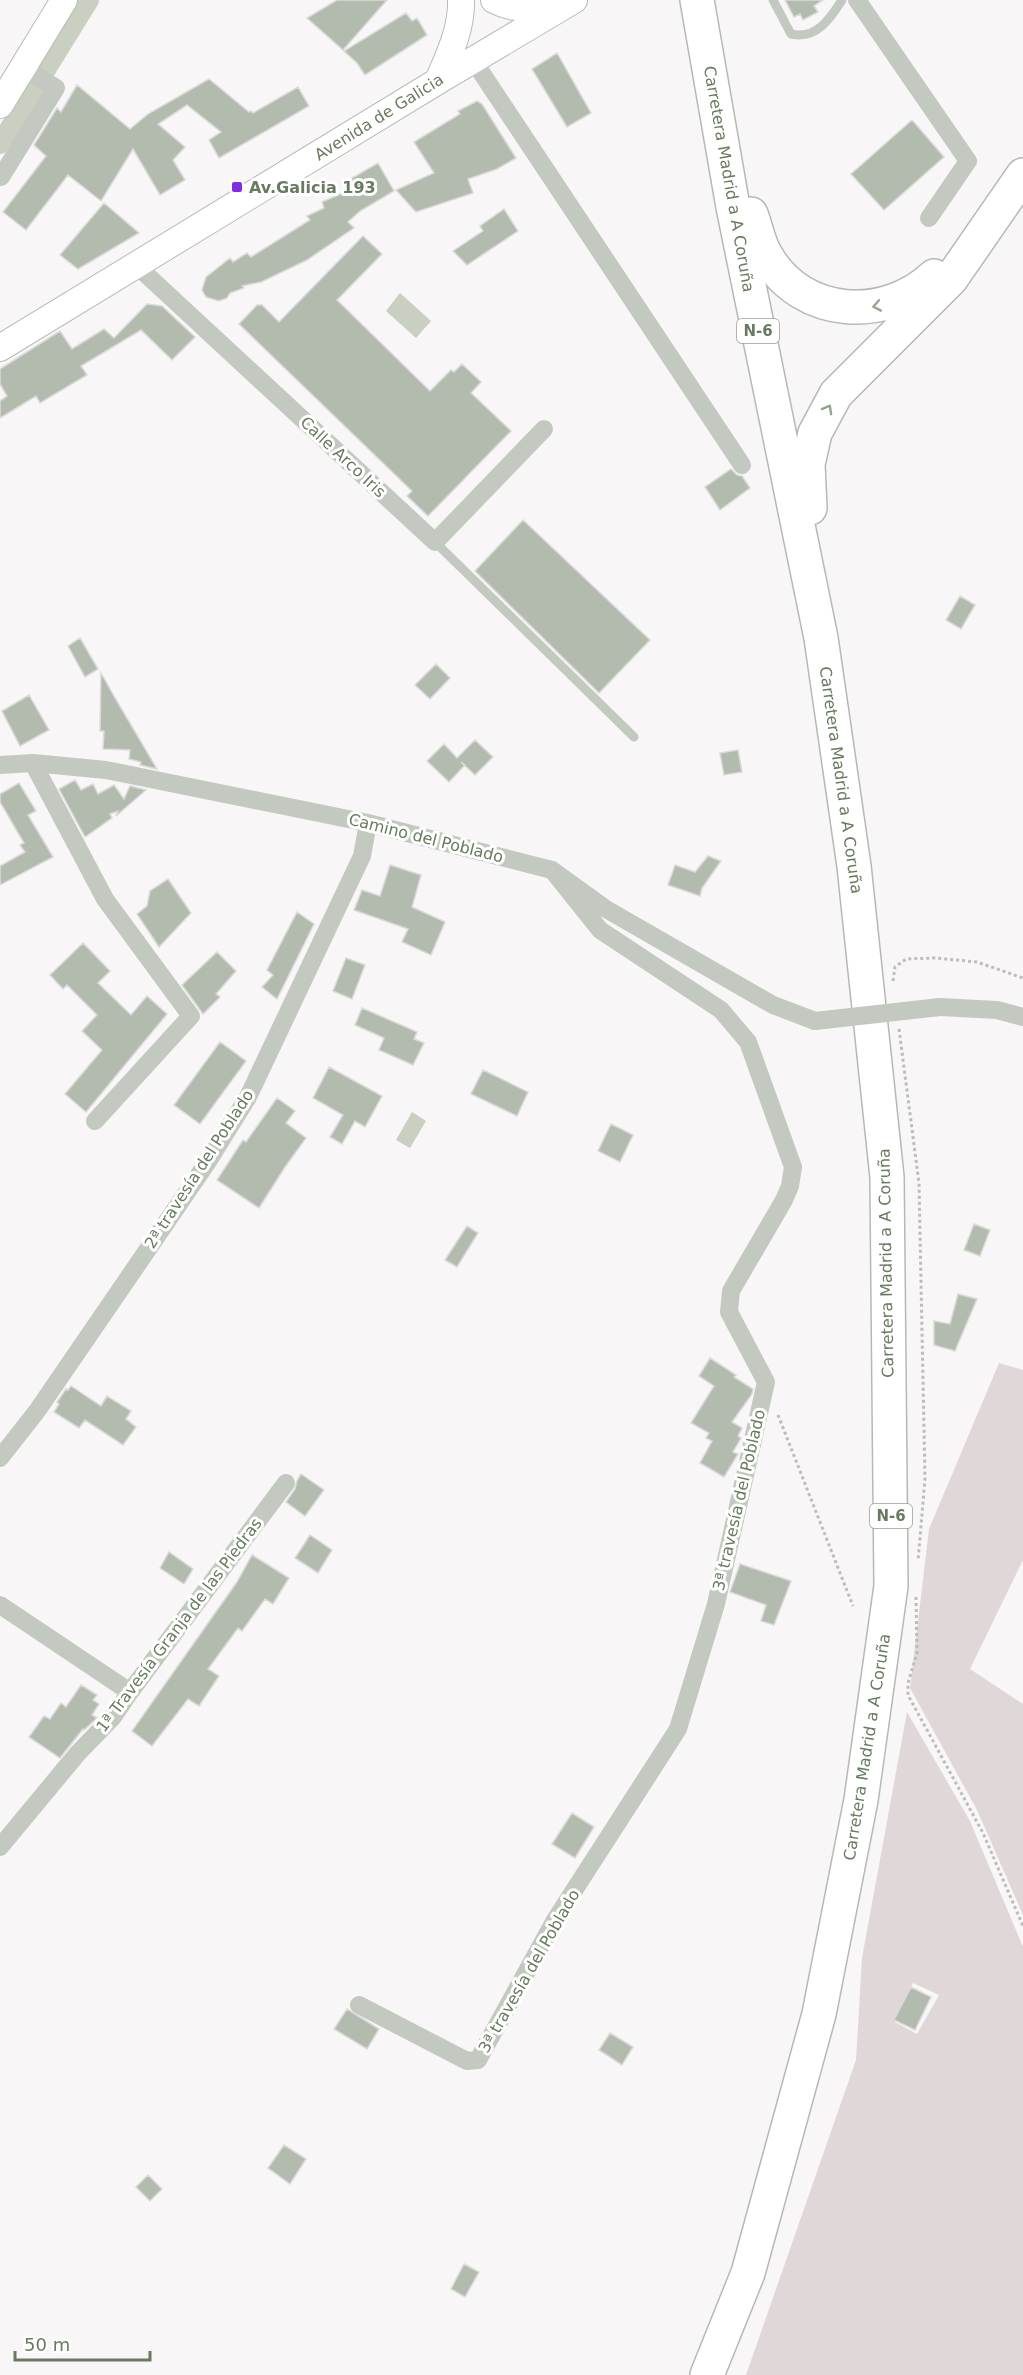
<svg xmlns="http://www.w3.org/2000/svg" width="1023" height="2375" font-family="'DejaVu Sans',sans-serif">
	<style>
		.green { fill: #e0d7d9; fill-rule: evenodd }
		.water { fill: #c9cfc1 }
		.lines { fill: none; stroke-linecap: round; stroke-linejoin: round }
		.canal { stroke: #c9cfc1; stroke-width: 20 }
		.building { fill: #b2bbad; stroke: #dbd9da; stroke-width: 1.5 }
		.secondary-casing { stroke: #b6bdb2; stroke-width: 28 }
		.highway-casing { stroke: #b4bab1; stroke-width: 36 }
		.path { stroke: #b9beb6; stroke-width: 3; stroke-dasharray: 3 3; stroke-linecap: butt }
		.lane { stroke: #c3c9c0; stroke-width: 9 }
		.street { stroke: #c3c9c0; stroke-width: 18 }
		.secondary { stroke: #fff; stroke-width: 26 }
		.highway { stroke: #fff; stroke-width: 33 }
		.street-bridge { stroke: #c3c9c0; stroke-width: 18 }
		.oneway { stroke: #95a38f }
		.poi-dot { fill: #842ce3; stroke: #fff; stroke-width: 2 }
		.labels { text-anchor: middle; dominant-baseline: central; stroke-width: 6; stroke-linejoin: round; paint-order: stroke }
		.shield { fill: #fff; stroke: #95a38f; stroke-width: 1.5 }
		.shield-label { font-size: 15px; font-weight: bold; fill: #687b5f }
		.street-label { font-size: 16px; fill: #687b5f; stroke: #fff }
		.poi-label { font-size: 16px; font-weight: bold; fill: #687b5f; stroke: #fff; text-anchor: start }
	</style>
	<rect width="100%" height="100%" fill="#f9f6f8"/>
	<!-- green -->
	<path class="green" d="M999 1363 1023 1370V1560L970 1669 1023 1704V1915L977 1810 910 1688 929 1529Z
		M907 1712 970 1821 1023 1947V2375H746L856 2060 862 1958ZM913 1983 939 1995 917 2034 895 2022Z"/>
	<!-- water -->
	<path class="water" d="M400 293 431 321 416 338 386 311Z
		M412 1112 426 1121 410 1148 396 1140Z"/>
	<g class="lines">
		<!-- canal -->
		<path class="canal" d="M0 144 89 0"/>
	</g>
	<!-- building -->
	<path class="building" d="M337 0H387L343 50 307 18Z
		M785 0H823L814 6 818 12 803 20 800 14 794 17Z
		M406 13 412 21 417 18 427 35 365 75 357 63 344 51Z
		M557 53 591 113 567 127 532 69Z
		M209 79 249 112 251 111 253 113 298 87 309 106 219 158 209 140 221 132 187 105 158 124 185 147 173 160 185 180 160 195 133 149 101 201 68 175 26 230 3 212 46 156 34 145 57 108 61 112 77 85 130 129 148 114Z
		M477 101 482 104 516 158 497 169 468 179 473 193 416 212 396 190 434 173 414 142 460 114 458 111Z
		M912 120 944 157 884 210 851 174Z
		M378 163 394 191 360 211 348 222 354 228 307 260 261 282 242 286 244 288 230 293 227 298 219 301 206 297 202 290 206 277 215 270 230 258 233 262 247 253 251 257 310 220 307 216 324 208 322 202 352 189 347 181Z
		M104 203 139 233 78 269 60 255Z
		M504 209 518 231 467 265 453 251 483 231 480 226Z
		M363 236 382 254 337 300 430 391 451 370 454 372 462 364 481 382 471 393 511 431 428 516 407 496 412 491 239 324 257 305H262L279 322Z
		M147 304 162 306 195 337 172 360 141 330 81 366 87 375 40 403 36 396 0 418V401L7 396 0 384V369L60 331 72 349 104 329 114 338Z
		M731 469 737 475 742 476 750 488 720 510 705 487Z
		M523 520 650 640 599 693 475 571Z
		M960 596 975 605 961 629 946 620Z
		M80 638 98 669 85 677 68 646Z
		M436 664 450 678 430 699 415 685Z
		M101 673 115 698 157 769 140 765 141 762 129 759 130 750 103 749 104 731H100Z
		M29 695 49 730 20 746 2 711Z
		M475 740 493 757 475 775 461 762 465 765 449 782 427 761 444 744 457 758Z
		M738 750 742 772 724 775 720 753Z
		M75 780 81 790 93 784 98 794 114 785 124 799 130 786 146 790 116 816 118 811 110 814 112 818 85 837 59 789Z
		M19 783 36 811 28 815 53 857 0 885V866L25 852 20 845 24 843 0 802V794Z
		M708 856 721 861 702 888 700 896 668 885 675 865 695 872Z
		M390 865 421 875 412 907 445 922 431 955 402 942 408 929 354 910 362 890 380 896Z
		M168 879 191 913 159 947 137 914 147 906 150 891Z
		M297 912 314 924 277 999 262 987 273 975 267 970Z
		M83 943 110 971 98 983 131 1015 147 996 167 1014 86 1112 65 1094 102 1050 82 1031 97 1015 67 985 63 989 50 975Z
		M217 952 236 971 216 994 220 997 203 1014 182 985Z
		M346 958 365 965 352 999 333 991Z
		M362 1008 417 1032 414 1039 424 1043 413 1065 379 1050 384 1038 355 1025Z
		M220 1042 246 1061 200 1124 174 1105Z
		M329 1067 382 1096 365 1127 355 1121 342 1144 330 1137 343 1115 313 1098Z
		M483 1070 528 1092 517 1116 471 1094Z
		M277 1098 295 1111 286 1123 306 1138 285 1167 259 1208 217 1180 243 1140 246 1142Z
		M611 1124 633 1135 620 1162 598 1151Z
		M974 1224 990 1230 980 1256 964 1250Z
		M467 1226 478 1233 457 1267 445 1260Z
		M958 1294 977 1299 955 1351 934 1345V1321L950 1324Z
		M710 1358 736 1375 734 1377 753 1389 752 1394 732 1422 742 1428 738 1436 741 1438 733 1452 738 1454 724 1477 700 1463 712 1441 706 1438 709 1433 691 1423 714 1386 699 1376Z
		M71 1386 101 1406 107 1396 131 1411 126 1419 136 1427 123 1445 85 1420 79 1428 54 1412 59 1404 57 1402 66 1389 68 1390Z
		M301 1474 324 1490 305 1516 286 1502 295 1489 297 1481Z
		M310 1535 332 1550 318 1573 295 1558Z
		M169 1552 193 1569 184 1584 160 1568Z
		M252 1555 289 1578 273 1604 265 1599 242 1631 238 1628 208 1669 219 1676 199 1706 188 1699 152 1746 132 1731 237 1582Z
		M740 1564 791 1581 774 1625 761 1621 766 1605 730 1592Z
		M81 1685 97 1695 93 1700 99 1704 92 1715 97 1718 84 1730 83 1729 60 1758 29 1737 44 1716 50 1719 61 1703 66 1707Z
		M572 1813 594 1827 575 1858 552 1844Z
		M911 1987 931 1997 915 2030 894 2020Z
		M347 2009 379 2029 367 2049 334 2029Z
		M610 2033 633 2047 622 2065 599 2050Z
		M284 2145 306 2159 290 2184 268 2168Z
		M148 2175 162 2189 150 2201 136 2187Z
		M464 2264 479 2272 465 2297 451 2289Z"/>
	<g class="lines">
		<!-- secondary casing -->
		<g class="secondary-casing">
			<path id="secondary" d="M494 0C517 12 533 8 557 2
				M438 81C449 55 462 29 461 0
				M0 105 64 0
				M0 348 438 81 574 0"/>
		</g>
		<!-- highway casing -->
		<g class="highway-casing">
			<path id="highway" d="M697 0 733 207 821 638 854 866 887 1177 891 1586 861 1800 819 2014 748 2273 707 2375
				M751 214C756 227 759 245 767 257 803 318 885 322 934 276
				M810 508 808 464 815 433 836 394 951 279 1023 175"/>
		</g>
		<!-- path -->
		<path class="path" d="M893 981 895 967 906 959 935 958 977 962 1023 978
			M899 1029 919 1183 925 1479 918 1561
			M778 1415 853 1606
			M916 1597 917 1653 908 1683V1695L983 1833 1023 1926"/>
		<!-- lane -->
		<path class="lane" d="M773 0 791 34C816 40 830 19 842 0
			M435 542 634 737"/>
		<!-- street -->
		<path class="street" d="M857 0 968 161 929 218
			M473 60 742 465
			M1 177 56 88 22 67
			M136 265 435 542 544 429
			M33 763 105 899 191 1016 95 1121
			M0 765 33 763 106 770 368 823 552 870 606 909 773 1005 815 1021
			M940 1007 997 1010 1023 1017
			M0 1458 37 1411 207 1163 248 1097 362 856 368 823
			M0 1605 130 1692
			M0 1847 78 1753 113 1717 130 1692 286 1483
			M359 2005 467 2061 478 2060 555 1920 678 1729 716 1604 766 1382 729 1312 731 1291 784 1200 790 1186 793 1167 748 1042 721 1010 600 930 552 870"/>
		<!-- secondary -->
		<use href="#secondary" class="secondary"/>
		<!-- highway -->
		<use href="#highway" class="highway"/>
		<!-- street-bridge -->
		<path class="street-bridge" d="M815 1021 940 1007"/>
	</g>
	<!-- one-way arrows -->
	<defs><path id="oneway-chevron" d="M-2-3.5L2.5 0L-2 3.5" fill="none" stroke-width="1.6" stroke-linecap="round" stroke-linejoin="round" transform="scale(1.5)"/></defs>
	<g class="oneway">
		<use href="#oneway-chevron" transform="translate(877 306) rotate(169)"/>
		<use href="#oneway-chevron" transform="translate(828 409) rotate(-61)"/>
	</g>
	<!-- markers -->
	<rect class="poi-dot" x="231" y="181" width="12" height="12" rx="3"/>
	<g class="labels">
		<!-- shield labels -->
		<g class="shield">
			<rect x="737" y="319" width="42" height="24" rx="4.5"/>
			<rect x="870" y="1504" width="42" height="24" rx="4.5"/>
		</g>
		<g class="shield-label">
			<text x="758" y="331">N-6</text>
			<text x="891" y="1516">N-6</text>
		</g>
		<!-- street labels -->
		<g class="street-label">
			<text transform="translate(379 117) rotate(-32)">Avenida de Galicia</text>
			<text transform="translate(729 179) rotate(80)">Carretera Madrid a A Coruña</text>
			<text transform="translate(343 457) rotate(43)">Calle Arco Iris</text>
			<text transform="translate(841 780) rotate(82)">Carretera Madrid a A Coruña</text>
			<text transform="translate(426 838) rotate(14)">Camino del Poblado</text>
			<text transform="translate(199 1169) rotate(-57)">2ª travesía del Poblado</text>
			<text transform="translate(886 1263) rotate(-91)">Carretera Madrid a A Coruña</text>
			<text transform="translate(739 1500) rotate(-77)">3ª travesía del Poblado</text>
			<text transform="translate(179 1625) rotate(-53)">1ª Travesía Granja de las Piedras</text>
			<text transform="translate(867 1747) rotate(-81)">Carretera Madrid a A Coruña</text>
			<text transform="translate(529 1971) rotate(-60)">3ª travesía del Poblado</text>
		</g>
		<!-- poi labels -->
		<g class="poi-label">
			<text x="249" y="187">Av.Galicia 193</text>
		</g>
	</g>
	<!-- scale -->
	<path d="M15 2351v9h135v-9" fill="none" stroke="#687b5f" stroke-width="3"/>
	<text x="24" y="2351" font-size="18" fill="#687b5f" stroke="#ffffff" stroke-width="4.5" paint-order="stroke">50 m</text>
</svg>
